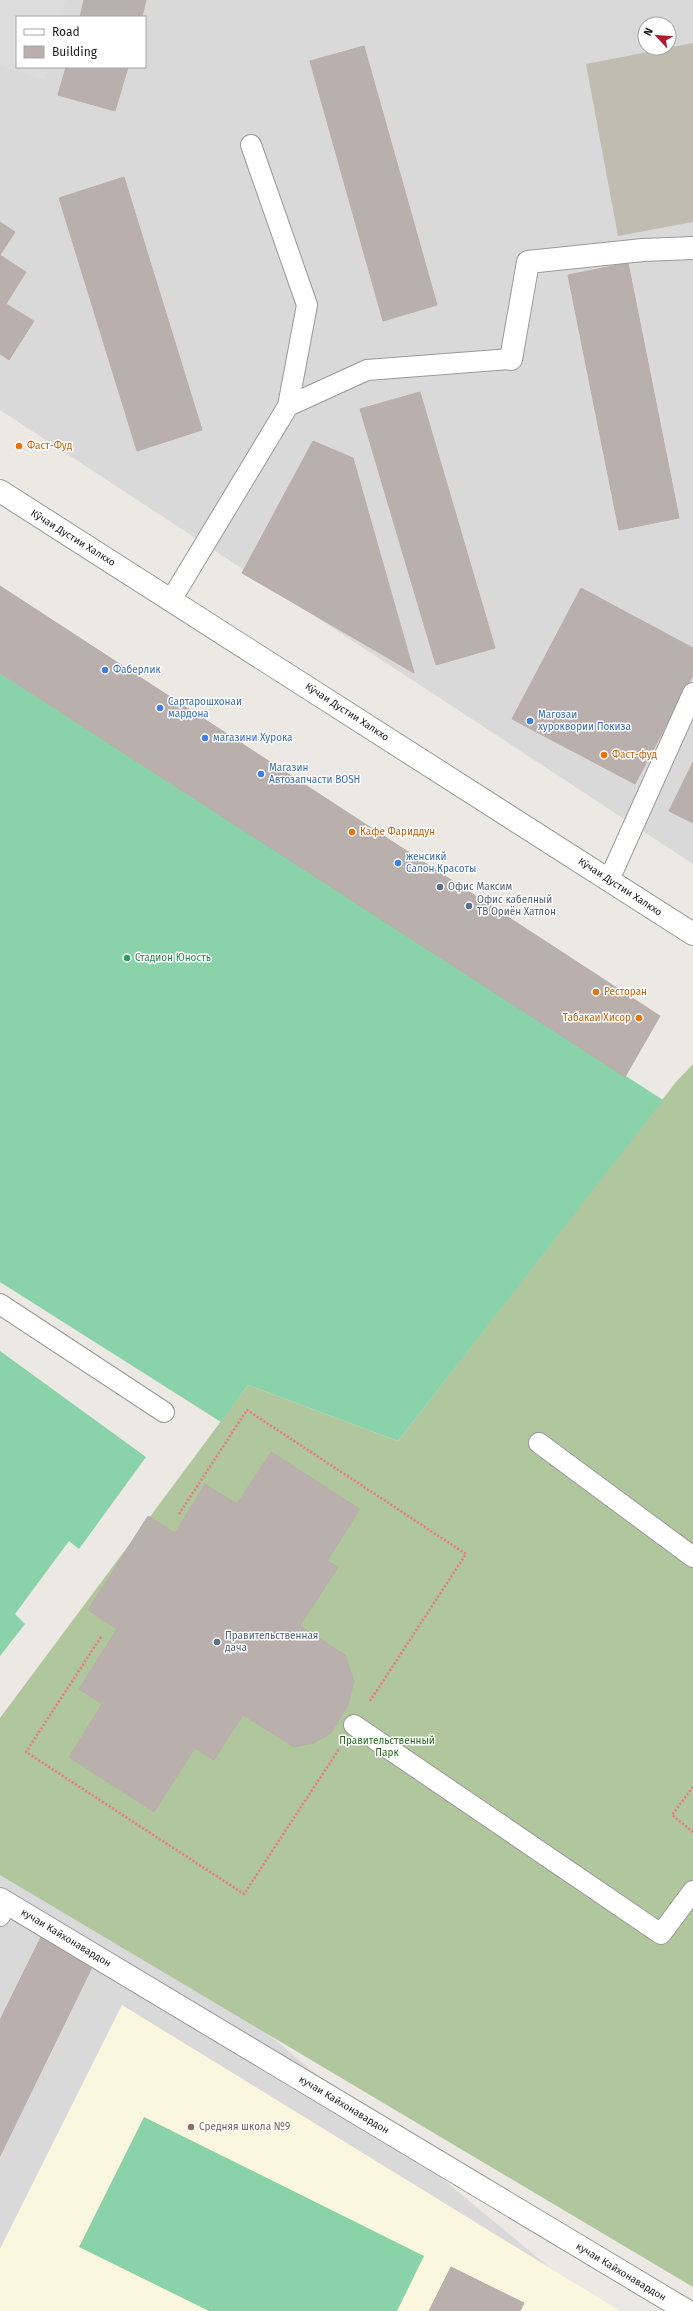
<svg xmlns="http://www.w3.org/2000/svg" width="693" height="2311" font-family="'Fira Sans',sans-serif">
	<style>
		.residential { fill: #dad9da; fill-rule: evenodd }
		.education { fill: #fbf6de }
		.construction { fill: #c0bdb0 }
		.forest { fill: #b0c79d }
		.pitch { fill: #8ad2aa }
		.parking { fill: #dcdcdc }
		.building { fill: #b9b0ad; stroke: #bcada8 }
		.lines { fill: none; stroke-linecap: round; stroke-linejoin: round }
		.service-casing { stroke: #999; stroke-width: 22 }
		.pedestrian-casing { stroke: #999; stroke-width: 24 }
		.minor-casing { stroke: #999; stroke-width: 24 }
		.tertiary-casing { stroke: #999; stroke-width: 24 }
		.path { stroke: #e87980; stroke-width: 2.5; stroke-dasharray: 2 2; stroke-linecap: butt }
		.service { stroke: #fff; stroke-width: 20 }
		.pedestrian { stroke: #fff; stroke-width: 22 }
		.minor { stroke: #fff; stroke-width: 22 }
		.tertiary { stroke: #fff; stroke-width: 22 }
		.food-dot { fill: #e8710a; stroke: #fff; stroke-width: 1.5 }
		.shop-dot { fill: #3f7fe0; stroke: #fff; stroke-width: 1.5 }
		.service-dot { fill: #5c6f8a; stroke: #fff; stroke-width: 1.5 }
		.leisure-dot { fill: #2e9e5b; stroke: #fff; stroke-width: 1.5 }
		.education-dot { fill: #8d6e63; stroke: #fff; stroke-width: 1.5 }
		.labels { text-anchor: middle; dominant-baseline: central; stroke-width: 3; stroke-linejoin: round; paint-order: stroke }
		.food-label { font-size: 10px; fill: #c56008; stroke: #fff; text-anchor: start }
		.street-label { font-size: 10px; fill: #1c1c1c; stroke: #fff }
		.shop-label { font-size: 10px; fill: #366cbe; stroke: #fff; text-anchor: start }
		.service-label { font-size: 10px; fill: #4e5e75; stroke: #fff; text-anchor: start }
		.leisure-label { font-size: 10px; fill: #27864d; stroke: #fff; text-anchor: start }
		.park-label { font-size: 10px; fill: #206c18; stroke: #fff }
		.education-label { font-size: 10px; fill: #785e54; stroke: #fff; text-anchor: start }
	</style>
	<rect width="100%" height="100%" fill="#ece8e3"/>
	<!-- residential -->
	<path class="residential" d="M0 0H693V864L0 410ZM17 17H145V67H17ZM645 24H669V48H645Z
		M0 1812 602 2311H0Z"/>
	<!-- education -->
	<path class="education" d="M122 2005 620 2311H0V2249Z"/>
	<!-- construction -->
	<path class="construction" d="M693 43V222L618 236 586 64Z"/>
	<!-- forest -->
	<path class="forest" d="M693 1064V2287L0 1875V1718L248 1385 398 1441 676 1082Z"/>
	<!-- pitch -->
	<path class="pitch" d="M0 673 663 1100 398 1441 248 1385 221 1422 0 1282Z
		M0 1351 146 1457 79 1549 69 1541 15 1614 25 1624 0 1656Z
		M144 2117 424 2256 397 2311H209L79 2247Z"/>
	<!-- parking -->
	<path class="parking" d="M0 0H66L61 17H17V67H48L45 80 0 66Z"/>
	<!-- building -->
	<path class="building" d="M84 0H146L142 17H80Z
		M364 46 437 305 383 321 310 61Z
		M66 67H128L115 111 58 95Z
		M124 177 202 430 137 451 59 198Z
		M0 222 15 232 0 255 26 272 6 304 34 321 9 360 0 354Z
		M628 263 679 518 619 530 568 275Z
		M420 392 495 648 436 665 360 409Z
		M313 441 353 458 414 673 242 573Z
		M0 586 660 1016 625 1077 0 673Z
		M581 588 693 648V675L635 784 512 719Z
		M693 762V823L669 811Z
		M271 1452 360 1509 327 1561 338 1567 300 1626 345 1655 354 1681 348 1705 331 1733 314 1743 294 1747 243 1715 214 1760 195 1748 154 1812 69 1757 102 1704 79 1689 117 1629 88 1610 148 1516 175 1533 205 1484 237 1504Z
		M42 1935 95 1961 0 2156V2020Z
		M451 2267 524 2303 520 2311H429Z"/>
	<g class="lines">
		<!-- service casing -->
		<g class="service-casing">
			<path id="service" d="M288 406 367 370 511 359
				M171 600 288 406 307 305 251 145
				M609 880 693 693
				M0 1304 164 1412
				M539 1443 693 1557
				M354 1725 661 1934 693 1891
				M0 1916 6 1903"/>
		</g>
		<!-- pedestrian casing -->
		<g class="pedestrian-casing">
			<path id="pedestrian" d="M511 359 528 262 643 250 693 248"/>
		</g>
		<!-- minor casing -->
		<g class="minor-casing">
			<path id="minor" d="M0 1899 687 2311"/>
		</g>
		<!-- tertiary casing -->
		<g class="tertiary-casing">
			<path id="tertiary" d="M0 491 693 934"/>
		</g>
		<!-- path -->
		<path class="path" d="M179 1514 247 1410 466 1554 370 1701
			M101 1637 26 1752 244 1894 339 1749
			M693 1787 672 1815 693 1832"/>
		<!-- service -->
		<use href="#service" class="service"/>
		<!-- pedestrian -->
		<use href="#pedestrian" class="pedestrian"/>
		<!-- minor -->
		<use href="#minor" class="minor"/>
		<!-- tertiary -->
		<use href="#tertiary" class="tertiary"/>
	</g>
	<!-- markers -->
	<g class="food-dot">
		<circle cx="19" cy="446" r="4"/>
		<circle cx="604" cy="755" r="4"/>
		<circle cx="352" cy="832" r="4"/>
		<circle cx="596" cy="992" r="4"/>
		<circle cx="639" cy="1018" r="4"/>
	</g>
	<g class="shop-dot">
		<circle cx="105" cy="670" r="4"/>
		<circle cx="160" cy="708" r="4"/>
		<circle cx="530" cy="721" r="4"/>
		<circle cx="205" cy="738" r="4"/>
		<circle cx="261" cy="774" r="4"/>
		<circle cx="398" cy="863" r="4"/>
	</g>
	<g class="service-dot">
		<circle cx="440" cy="887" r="4"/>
		<circle cx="469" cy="906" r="4"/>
		<circle cx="217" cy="1642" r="4"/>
	</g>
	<circle class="leisure-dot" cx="127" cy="958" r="4"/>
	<circle class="education-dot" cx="191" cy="2127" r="4"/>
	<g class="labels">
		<!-- food labels -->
		<g class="food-label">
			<text x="27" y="446">Фаст-Фуд</text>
			<text x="612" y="755">Фаст-фуд</text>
			<text x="360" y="832">Кафе Фариддун</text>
			<text x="604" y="992">Ресторан</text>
			<text x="631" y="1018" text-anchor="end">Табакаи Хисор</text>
		</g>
		<!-- street labels -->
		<g class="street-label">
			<text transform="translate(73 538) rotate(32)">Кӯчаи Дустии Халкхо</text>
			<text transform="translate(347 712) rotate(33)">Кӯчаи Дустии Халкхо</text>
			<text transform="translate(620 887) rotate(33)">Кӯчаи Дустии Халкхо</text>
			<text transform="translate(66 1938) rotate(31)">кучаи Кайхонавардон</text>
			<text transform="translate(344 2105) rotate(31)">кучаи Кайхонавардон</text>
			<text transform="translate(621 2272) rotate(31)">кучаи Кайхонавардон</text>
		</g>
		<!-- shop labels -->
		<g class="shop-label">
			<text x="113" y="670">Фаберлик</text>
			<text x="168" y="702">Сартарошхонаи<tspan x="168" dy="12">мардона</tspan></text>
			<text x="538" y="715">Магозаи<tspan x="538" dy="12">хуроквории Покиза</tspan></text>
			<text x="213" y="738">магазини Хурока</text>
			<text x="269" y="768">Магазин<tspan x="269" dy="12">Автозапчасти BOSH</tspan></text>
			<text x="406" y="857">женсикй<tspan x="406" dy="12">Салон Красоты</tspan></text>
		</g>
		<!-- service labels -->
		<g class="service-label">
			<text x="448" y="887">Офис Максим</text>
			<text x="477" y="900">Офис кабелный<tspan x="477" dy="12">ТВ Ориён Хатлон</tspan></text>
			<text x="225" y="1636">Правительственная<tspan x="225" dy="12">дача</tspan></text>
		</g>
		<!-- leisure labels -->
		<g class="leisure-label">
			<text x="135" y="958">Стадион Юность</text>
		</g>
		<!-- park labels -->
		<g class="park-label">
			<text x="387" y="1741">Правительственный<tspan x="387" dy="12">Парк</tspan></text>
		</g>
		<!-- education labels -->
		<g class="education-label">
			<text x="199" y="2127">Средняя школа №9</text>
		</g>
	</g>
	<!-- legend -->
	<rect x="16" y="16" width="130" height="52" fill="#ffffff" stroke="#a4a4a4"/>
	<rect x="24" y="29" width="20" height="6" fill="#ffffff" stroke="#a4a4a4"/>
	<text x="52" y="36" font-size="12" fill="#1c1c1c">Road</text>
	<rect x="24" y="46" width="20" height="12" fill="#b9b0ad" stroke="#a4a4a4"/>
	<text x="52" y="56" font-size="12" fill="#1c1c1c">Building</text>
	<!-- north arrow -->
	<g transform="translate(657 36) rotate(296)"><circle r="19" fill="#ffffff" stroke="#a4a4a4"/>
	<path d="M0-3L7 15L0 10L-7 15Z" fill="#b11832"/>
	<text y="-6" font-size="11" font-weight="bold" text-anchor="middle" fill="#1c1c1c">N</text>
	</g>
</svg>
